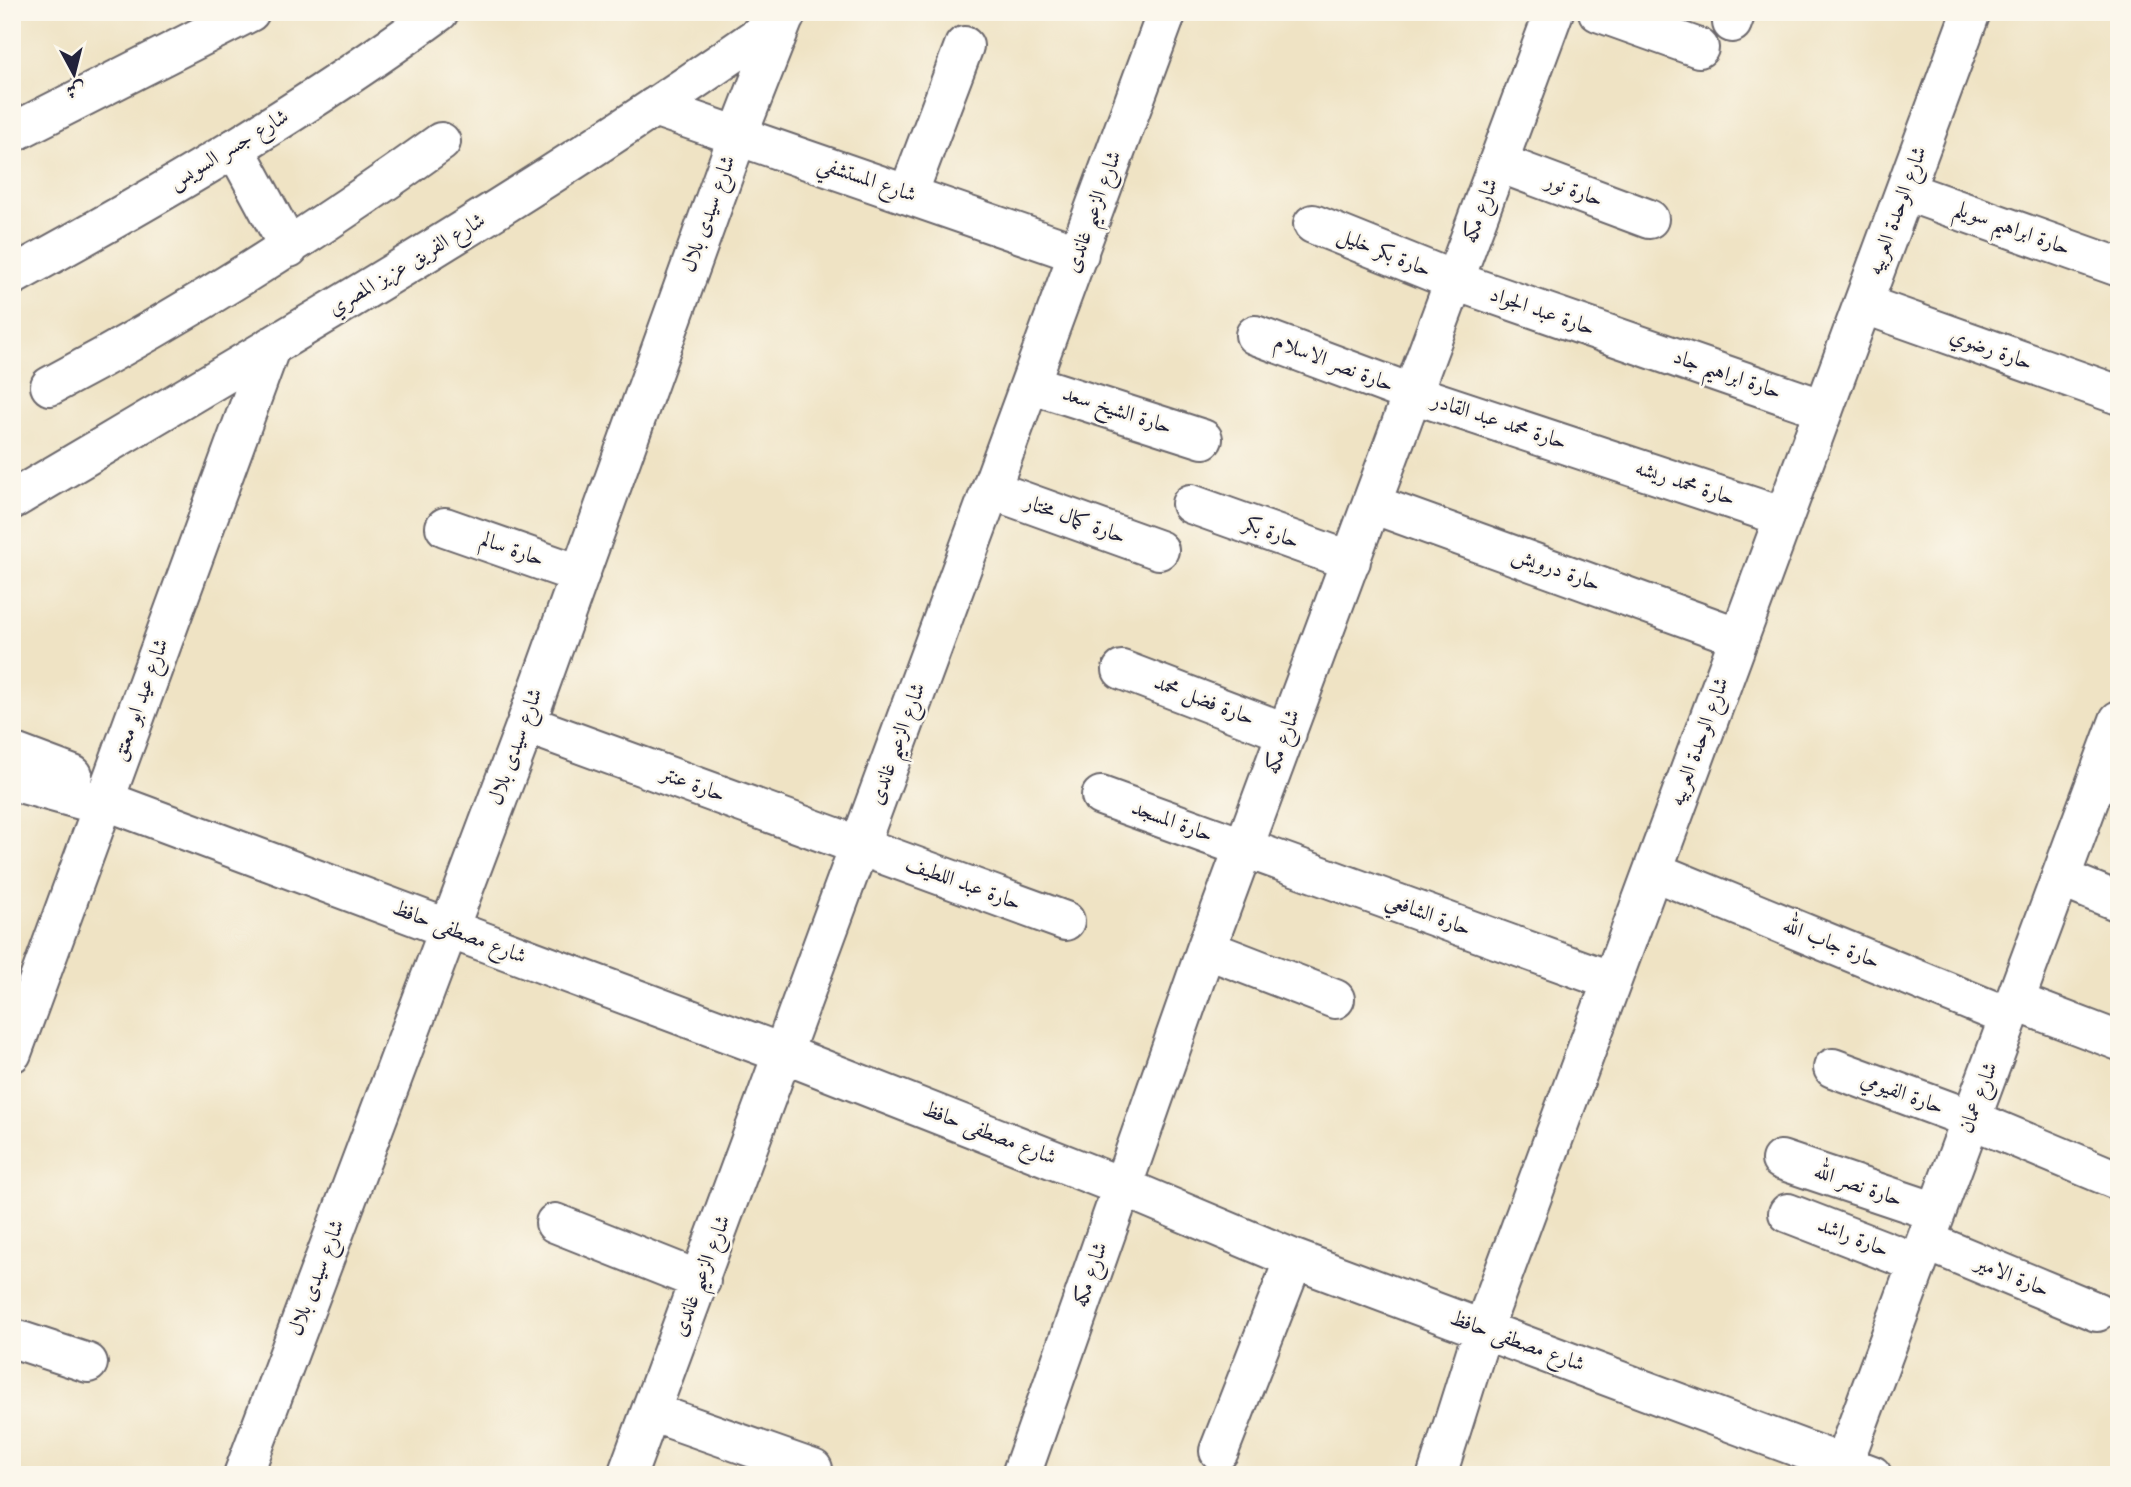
<svg xmlns="http://www.w3.org/2000/svg" width="2131" height="1487" font-family="'Old Standard TT',Amiri,serif">
	<style>
		.lines { fill: none; stroke-linecap: round; stroke-linejoin: round }
		.minor-casing { stroke: #6a666b; stroke-width: 42 }
		.major-casing { stroke: #6a666b; stroke-width: 42 }
		.minor { stroke: #fff; stroke-width: 38 }
		.major { stroke: #fff; stroke-width: 38 }
		.labels { text-anchor: middle; dominant-baseline: central; stroke-width: 5; stroke-linejoin: round; paint-order: stroke }
		.street-label { font-size: 21px; fill: #22223b; stroke: #fbf7ec }
	</style>
	<rect width="100%" height="100%" fill="#fbf7ec"/>
	<filter id="ink" filterUnits="userSpaceOnUse"><feTurbulence type="fractalNoise" baseFrequency=".0143" numOctaves="2"/><feDisplacementMap in="SourceGraphic" scale="14" xChannelSelector="R" yChannelSelector="G"/><feConvolveMatrix kernelMatrix="1 2 1 2 8 2 1 2 1" color-interpolation-filters="sRGB"/></filter>
	<filter id="wash" filterUnits="userSpaceOnUse"><feTurbulence type="fractalNoise" baseFrequency=".00686" numOctaves="4" result="noise"/><feDisplacementMap in="SourceGraphic" scale="28" xChannelSelector="R" yChannelSelector="G"/><feGaussianBlur stdDeviation="1.57" result="paint"/><feColorMatrix in="noise" values="0 0 0 0 0 0 0 0 0 0 0 0 0 0 0 0 0 1.4 0 .05"/><feComposite in="paint" operator="in"/></filter>
	<g filter="url(#wash)">
		<rect width="100%" height="100%" fill="#efe3c4"/>
	</g>
	<g filter="url(#ink)">
		<g class="lines">
			<!-- minor casing -->
			<g class="minor-casing">
				<path id="minor" d="M1598 12 1699 48
					M1732 23 1736 12
					M654 107 1079 254
					M235 148 289 248
					M1499 163 1649 219
					M1905 191 2119 267
					M908 194 964 46
					M1313 224 1455 281 1824 409
					M1863 304 2119 395
					M1255 335 1413 394 1784 517
					M1031 384 1203 439
					M50 386C187 314 315 233 441 142
					M992 490 1159 550
					M12 500C274 345 537 194 785 17
					M1191 504 1351 561
					M1372 504 1739 637
					M445 527 579 574
					M1122 670 1287 733
					M526 724 1065 921
					M12 752 73 775
					M12 781 81 800H104L784 1054 1123 1187 1294 1259 1872 1475
					M1101 796 1612 981
					M1653 871 2009 1017
					M2061 878 2119 902
					M1206 949 1335 999
					M2014 1001 2119 1041
					M12 1053 271 346
					M1833 1068 1971 1119 2119 1181
					M1781 1160 1936 1212
					M1788 1213 1917 1263
					M555 1223 701 1281
					M1926 1241 2097 1312
					M12 1338 88 1363
					M651 1412 813 1469
					M1219 1451 1294 1259
					M243 1475 526 724 738 135 784 18
					M627 1475 1167 12
					M1021 1475 1206 949 1554 12
					M1437 1475 1483 1329 1971 12
					M1839 1475 2119 720"/>
			</g>
			<!-- major casing -->
			<g class="major-casing">
				<path id="major" d="M12 133 250 12
					M12 276C159 196 304 111 439 12"/>
			</g>
			<!-- minor -->
			<use href="#minor" class="minor"/>
			<!-- major -->
			<use href="#major" class="major"/>
		</g>
	</g>
	<g class="labels">
		<!-- street labels -->
		<g class="street-label">
			<text transform="translate(229 150) rotate(-31)">شارع جسر السويس</text>
			<text transform="translate(867 180) rotate(19)">شارع المستشفي</text>
			<text transform="translate(1574 191) rotate(20)">حارة نور</text>
			<text transform="translate(1481 211) rotate(-70)">شارع مكه</text>
			<text transform="translate(1898 211) rotate(-70)">شارع الوحدة العربيه</text>
			<text transform="translate(1094 212) rotate(-70)">شارع الزعيم غاندى</text>
			<text transform="translate(709 214) rotate(-70)">شارع سيدى بلال</text>
			<text transform="translate(2012 229) rotate(20)">حارة ابراهيم سويلم</text>
			<text transform="translate(1384 253) rotate(22)">حارة بكر خليل</text>
			<text transform="translate(407 265) rotate(-31)">شارع الفريق عزيز المصري</text>
			<text transform="translate(1542 312) rotate(19)">حارة عبد الجواد</text>
			<text transform="translate(1991 350) rotate(20)">حارة رضوي</text>
			<text transform="translate(1334 364) rotate(21)">حارة نصر الاسلام</text>
			<text transform="translate(1727 375) rotate(19)">حارة ابراهيم جاد</text>
			<text transform="translate(1117 411) rotate(18)">حارة الشيخ سعد</text>
			<text transform="translate(1499 422) rotate(18)">حارة محمد عبد القادر</text>
			<text transform="translate(1685 484) rotate(18)">حارة محمد ريشه</text>
			<text transform="translate(1075 520) rotate(20)">حارة كمال مختار</text>
			<text transform="translate(1271 533) rotate(20)">حارة بكر</text>
			<text transform="translate(512 550) rotate(19)">حارة سالم</text>
			<text transform="translate(1556 570) rotate(20)">حارة درويش</text>
			<text transform="translate(141 700) rotate(-70)">شارع عيد ابو معتق</text>
			<text transform="translate(1204 701) rotate(21)">حارة فضل محمد</text>
			<text transform="translate(1283 742) rotate(-70)">شارع مكه</text>
			<text transform="translate(1700 742) rotate(-70)">شارع الوحدة العربيه</text>
			<text transform="translate(898 744) rotate(-70)">شارع الزعيم غاندى</text>
			<text transform="translate(516 747) rotate(-70)">شارع سيدى بلال</text>
			<text transform="translate(693 785) rotate(20)">حارة عنتر</text>
			<text transform="translate(1172 822) rotate(20)">حارة المسجد</text>
			<text transform="translate(963 884) rotate(20)">حارة عبد اللطيف</text>
			<text transform="translate(1428 915) rotate(20)">حارة الشافعي</text>
			<text transform="translate(459 933) rotate(21)">شارع مصطفى حافظ</text>
			<text transform="translate(1831 944) rotate(22)">حارة جاب الله</text>
			<text transform="translate(1902 1094) rotate(20)">حارة الفيومي</text>
			<text transform="translate(1979 1098) rotate(-69)">شارع عمان</text>
			<text transform="translate(989 1134) rotate(21)">شارع مصطفى حافظ</text>
			<text transform="translate(1858 1186) rotate(19)">حارة نصر الله</text>
			<text transform="translate(1853 1238) rotate(21)">حارة راشد</text>
			<text transform="translate(1091 1275) rotate(-71)">شارع مكه</text>
			<text transform="translate(702 1276) rotate(-69)">شارع الزعيم غاندى</text>
			<text transform="translate(2012 1277) rotate(22)">حارة الامير</text>
			<text transform="translate(317 1278) rotate(-69)">شارع سيدى بلال</text>
			<text transform="translate(1517 1342) rotate(20)">شارع مصطفى حافظ</text>
		</g>
	</g>
	<!-- margin -->
	<rect width="2131" height="1487" fill="none" stroke="#fbf7ec" stroke-width="42"/>
	<!-- north arrow -->
	<g transform="translate(74 74) rotate(173)" stroke="#fbf7ec" stroke-width="5" paint-order="stroke">
	<path d="M0-5L12 26L0 18L-12 26Z" fill="#22223b"/>
	<text y="-10" font-size="19" font-weight="bold" text-anchor="middle" fill="#22223b">ش</text>
	</g>
</svg>
